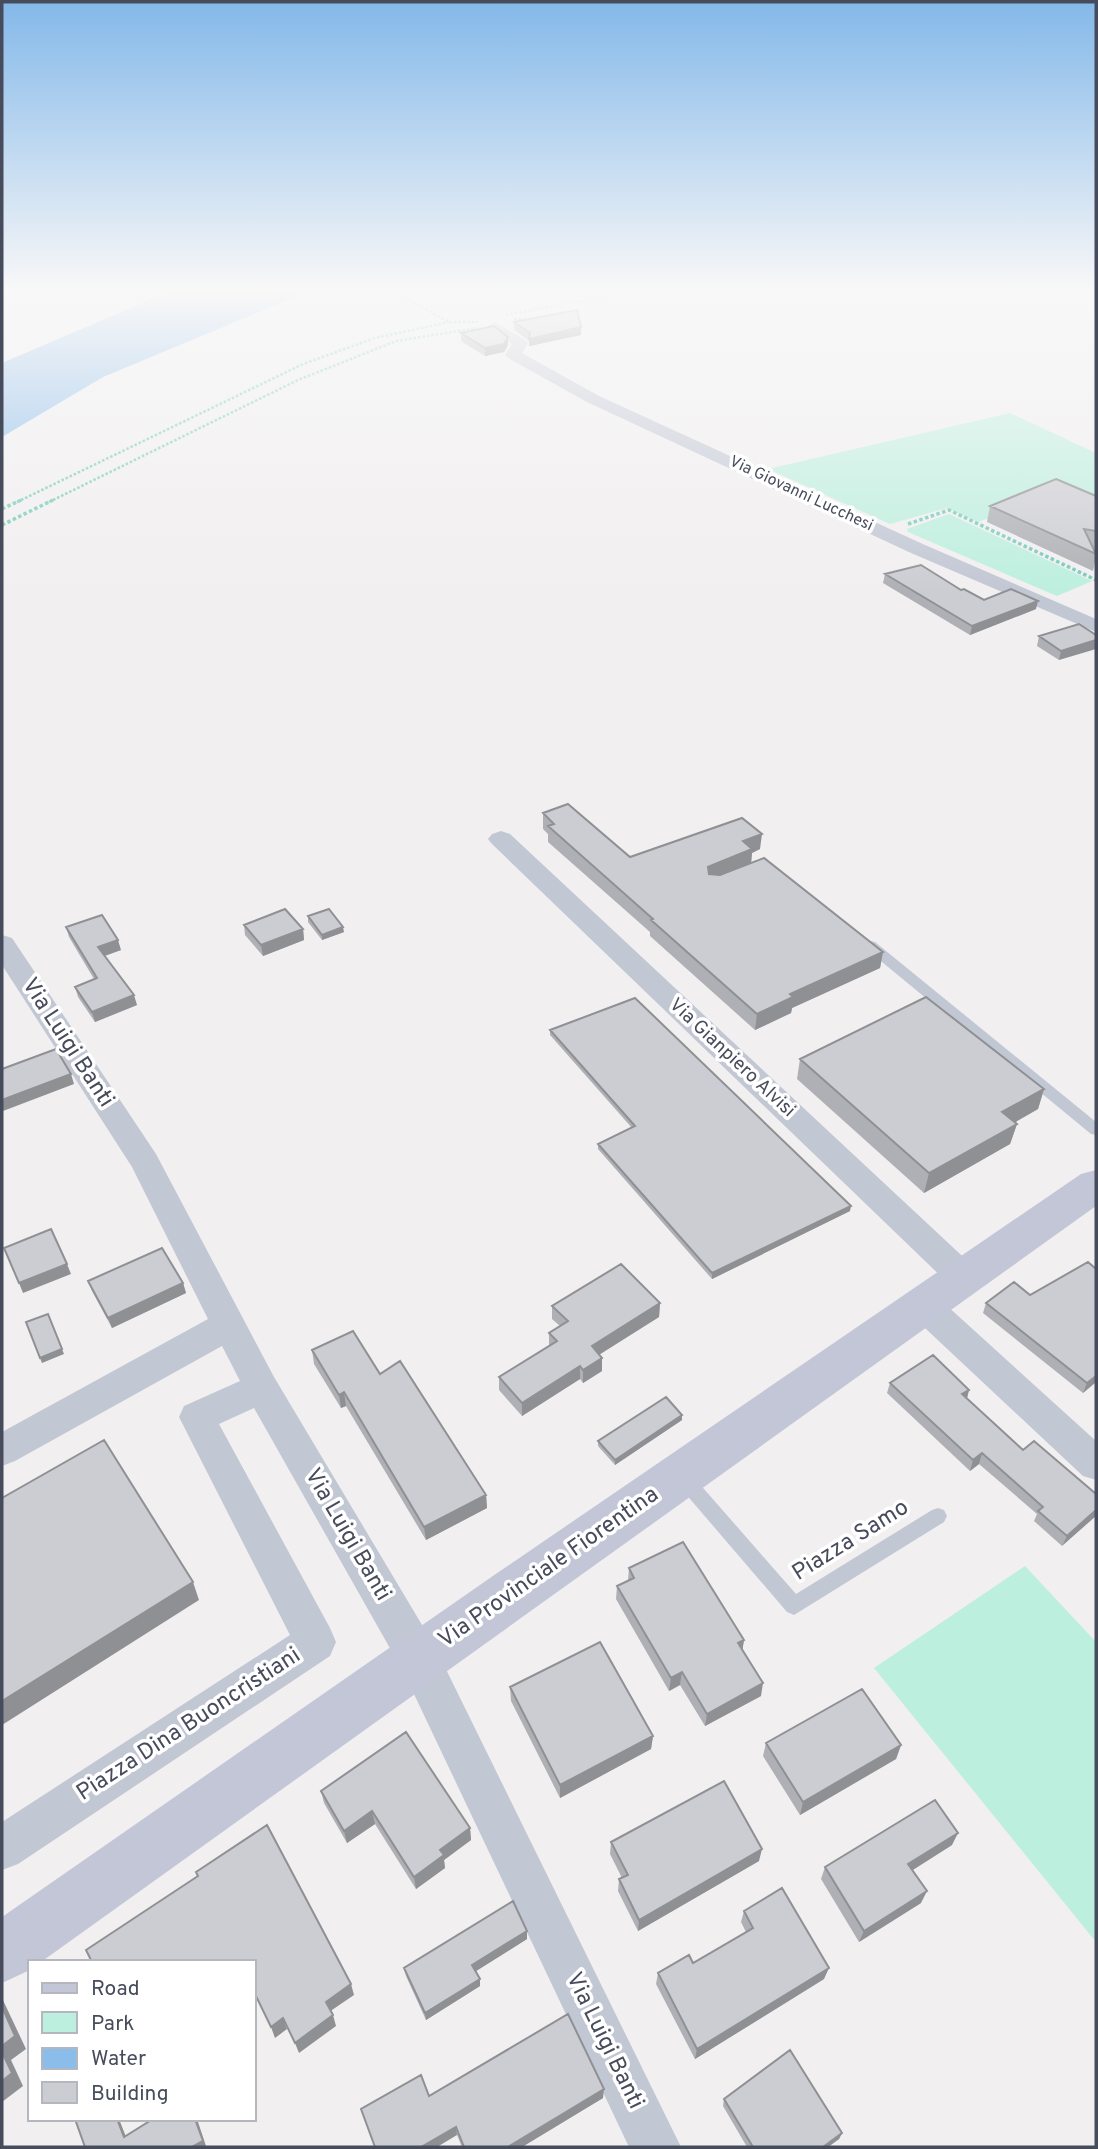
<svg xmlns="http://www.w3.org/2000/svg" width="1098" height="2149" font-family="Overpass,sans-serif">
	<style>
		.green { fill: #bdefde }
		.water { fill: #8bbdeb }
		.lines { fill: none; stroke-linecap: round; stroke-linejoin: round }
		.path-far1 { stroke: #76ccb9; stroke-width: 2.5; stroke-dasharray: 2.5 2; stroke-linecap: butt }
		.path { stroke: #76ccb9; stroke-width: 3.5; stroke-dasharray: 3.5 2.5; stroke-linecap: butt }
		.lane { fill: #c2c7d4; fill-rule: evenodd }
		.street { fill: #c2c7d4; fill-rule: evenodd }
		.secondary { fill: #c2c6d7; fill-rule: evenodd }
		.wall { fill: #afb0b5 }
		.shaded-wall { fill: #8f9094 }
		.building { fill: #cccdd3; stroke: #8f9094; stroke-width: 2 }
		.labels { text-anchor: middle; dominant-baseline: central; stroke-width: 7; stroke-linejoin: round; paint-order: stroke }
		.far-street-label { font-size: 16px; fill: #474c5c; stroke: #fff }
		.street-label { font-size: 19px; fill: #474c5c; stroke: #fff }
		.near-street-label { font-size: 23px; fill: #474c5c; stroke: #fff }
	</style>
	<rect width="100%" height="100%" fill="#f1efef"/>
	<!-- green -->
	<path class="green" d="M1010 413 1096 453V509L1058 493 978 522 947 508 890 524 768 469Z
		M949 514 1092 581 1057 596 908 532 907 529Z
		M1025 1566 1096 1642V1942L874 1668Z"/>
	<!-- water -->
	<path class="water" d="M168 292H307L103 377 2 437V363Z"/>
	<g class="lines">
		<!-- path-far1 -->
		<path class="path-far1" d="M398 294 449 322H478
			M2 298 17 292
			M506 315 629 292
			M514 319H533L530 320
			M17 502 303 364 375 338 449 322
			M49 502 298 380 396 341 477 328"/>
		<!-- path -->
		<path class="path" d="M2 509 21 500
			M908 524 949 510 1096 580
			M2 525 53 500"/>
		<!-- lane -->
		<path class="lane" d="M870 941 875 942 1096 1122V1135L1091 1134 865 948 864 945Z
			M684 1471 690 1473 796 1594 932 1510 938 1508 944 1510 947 1516 944 1522 794 1615 787 1612 678 1485 675 1479 678 1473Z"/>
		<!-- street -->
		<path class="street" d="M495 322 525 340 528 343 522 353 599 396 925 545 1096 619V632L911 553 587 402 508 358 505 355 512 344 488 326Z
			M501 831 510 834 974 1267 979 1276 974 1285 962 1289 950 1285 492 844 488 839 492 834Z
			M2 935 12 938 156 1154 274 1377 434 1645 681 2147H629L404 1673 254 1408 219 1424 330 1628 336 1642 330 1656 18 1864 2 1870V1822L290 1635 179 1417 184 1406 240 1381 222 1346 15 1461 2 1466V1432L208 1319 132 1167 2 965Z
			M922 1290 934 1294 1096 1441V1480L1083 1476 910 1314 905 1304 910 1294Z"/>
		<!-- secondary -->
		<path class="secondary" d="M1096 1170V1206L41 1962H30V1970L2 1983V1917L490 1578 1081 1174Z"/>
	</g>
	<!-- wall -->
	<path class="wall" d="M514 322 581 327V335L529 346V341L514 330Z
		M461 333 508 345 504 352 485 356 461 341Z
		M1096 496V549L1094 548 1096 553V557L1093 571 987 522 990 506Z
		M885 574 961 590 984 600 1036 609 970 635 883 583Z
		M1096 635 1059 660 1037 646 1039 636Z
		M543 813 630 857 760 849 752 853 751 863 883 952 880 968 792 1008 791 1013 755 1030 650 936V932L548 842V834L543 829Z
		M308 916 344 932 322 940 308 922Z
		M244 925 303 929 304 940 263 956 245 935Z
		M66 927 121 950 105 956 137 1005 95 1022 78 997 75 987 94 979 69 937Z
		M550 1030 850 1211 712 1279 598 1149V1144L632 1128 550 1035Z
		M800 1059 1044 1089 1038 1109 1014 1123 1017 1124 1010 1144 924 1193 797 1079Z
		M1096 1269V1382L1083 1393 983 1313 986 1303 1030 1295Z
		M88 1281 183 1283 186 1293 112 1328 92 1291Z
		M660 1303 659 1317 599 1354 602 1358V1371L583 1383 580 1379 522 1416 499 1390V1377L549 1346V1333L560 1326 552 1319V1306Z
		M312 1350 380 1374 486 1495 487 1508 426 1540 346 1406 341 1408 314 1364Z
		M890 1383 969 1390 967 1399 1023 1450 1096 1494 1062 1546 1034 1521 1037 1514 979 1464 970 1471 887 1393Z
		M682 1415V1420L615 1465 598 1446V1441Z
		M629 1568 744 1640 742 1651 761 1696 705 1726 680 1685 669 1691 616 1599 617 1586 628 1581Z
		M510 1687 653 1736 651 1749 560 1798 511 1701Z
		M766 1743 901 1745 896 1759 800 1815 763 1756Z
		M321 1791 470 1828 471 1840 444 1860 445 1868 416 1889 375 1824 347 1843 324 1803Z
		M611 1842 759 1861 638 1931 618 1891 619 1879 622 1878 610 1854Z
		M952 1845 913 1870 921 1903 859 1942 821 1879 825 1867Z
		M744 1911 824 1979 695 2059 656 1984 658 1973 693 1963 746 1932 741 1922Z
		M527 1931V1939L476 1971 480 1979V1986L426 2020 406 1976 404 1968Z
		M429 2096 603 2098 522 2147H462L457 2135Z
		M724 2099 842 2133 839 2139 828 2147H747L723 2106Z"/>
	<!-- shaded-wall -->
	<path class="shaded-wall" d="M581 327V335L529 346V339Z
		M508 337V345L504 352 485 356V348Z
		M1038 601 1036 609 970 635 972 626Z
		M1096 640V649L1059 660 1061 651Z
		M762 834 760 849 752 853 751 864 707 883 708 867 743 841Z
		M343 927 344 932 322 940V935Z
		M303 929 304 940 263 956 261 945Z
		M118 940 121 950 101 957 98 947Z
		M883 952 880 968 792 1008 791 1013 755 1030 757 1014 790 994Z
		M134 995 137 1005 95 1022 92 1012Z
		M71 1074 74 1084 3 1111 2 1107V1100Z
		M1044 1089 1038 1109 996 1133 1002 1112Z
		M1017 1124 1010 1144 924 1193 929 1173Z
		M851 1206 850 1211 712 1279V1273Z
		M67 1264 71 1274 23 1293 19 1283Z
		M183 1283 186 1293 112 1328 108 1318Z
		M660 1303 659 1317 591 1360 592 1346Z
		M62 1349 64 1354 42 1363 40 1358Z
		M602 1358V1371L583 1383V1370Z
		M580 1366V1379L522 1416V1403Z
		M1096 1376V1382L1083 1393 1087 1383Z
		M969 1390 966 1401 962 1394Z
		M344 1392 346 1406 341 1408 339 1395Z
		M682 1415V1420L615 1465V1460Z
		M982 1453 979 1464 970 1471 973 1460Z
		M486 1495 487 1508 426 1540 424 1527Z
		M1096 1510V1516L1062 1546 1067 1536Z
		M193 1582 199 1600 2 1725V1701Z
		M744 1640 742 1653 738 1643Z
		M682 1672 680 1685 669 1691 671 1678Z
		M763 1683 761 1696 705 1726 707 1714Z
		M653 1736 651 1749 560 1798V1785Z
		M901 1745 896 1759 800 1815 803 1802Z
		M372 1811 375 1824 347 1843 344 1831Z
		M470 1828 471 1840 444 1860 445 1868 416 1889 414 1877 440 1850Z
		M958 1833 952 1845 903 1876 908 1864Z
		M762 1849 759 1861 638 1931 639 1920Z
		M927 1891 921 1903 859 1942 864 1931Z
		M527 1931V1939L473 1973 472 1965Z
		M829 1968 824 1979 695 2059 697 2049Z
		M480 1979V1986L426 2020 425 2013Z
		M351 1984 354 1995 329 2012 326 2002Z
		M2 1998 26 2049 11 2060 23 2086 2 2102Z
		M333 2015 336 2026 299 2053 295 2043Z
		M283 2018 287 2029 275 2038 271 2027Z
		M604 2089 603 2098 522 2147H508Z
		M117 2119H119L128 2142 124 2137Z
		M195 2119H197L206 2146 203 2147H192Z
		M456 2127 457 2135 437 2147H421Z
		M842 2133 839 2139 828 2147H823Z"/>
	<!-- building -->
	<path class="building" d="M577 310 581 327 529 339 530 333 514 322Z
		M494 326 508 337 504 344 485 348 461 333Z
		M1056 479 1096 496V531L1084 529 1096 554 990 506Z
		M921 565 961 590 964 589 984 600 1011 589 1038 601 972 626 885 574Z
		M1079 624 1096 635V640L1061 651 1039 636Z
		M568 804 630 857 742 818 762 834 743 841 752 849 708 867 709 874 720 875 764 858 883 952 790 994 793 997 757 1014 651 920 653 919 548 826 554 824 543 813Z
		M285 909 303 929 261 945 244 925Z
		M329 909 343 927 322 935 308 916Z
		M102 915 118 940 98 947 134 995 92 1012 75 987 97 978 66 927Z
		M926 997 1044 1089 1002 1112 1017 1124 929 1173 800 1059Z
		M635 998 851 1206 712 1273 598 1144 635 1126 550 1030Z
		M56 1049 71 1074 2 1100V1069Z
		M51 1229 67 1264 19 1283 4 1248Z
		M162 1248 183 1283 108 1318 88 1281Z
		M1088 1262 1096 1269V1376L1087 1383 986 1303 1014 1282 1030 1295Z
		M621 1264 660 1303 592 1346 602 1358 583 1370 580 1366 522 1403 499 1377 557 1341 549 1333 568 1321 552 1306Z
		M48 1314 62 1349 40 1358 26 1322Z
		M353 1331 380 1374 400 1361 486 1495 424 1527 344 1392 339 1395 312 1350Z
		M933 1355 969 1390 962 1394 1023 1450 1034 1441 1096 1494V1510L1067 1536 1038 1511 1043 1507 982 1453 973 1460 890 1383Z
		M666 1397 682 1415 615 1460 598 1441Z
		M104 1440 193 1582 2 1701V1498Z
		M683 1542 744 1640 738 1643 763 1683 707 1714 682 1672 671 1678 617 1586 634 1578 629 1568Z
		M600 1642 653 1736 560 1785 510 1687Z
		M862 1689 901 1745 803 1802 766 1743Z
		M406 1732 470 1828 440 1850 444 1855 414 1877 372 1811 344 1831 321 1791Z
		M724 1781 762 1849 639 1920 619 1879 628 1875 611 1842Z
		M935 1800 958 1833 908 1864 927 1891 864 1931 825 1867Z
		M267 1825 351 1984 326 2002 333 2015 295 2043 283 2018 271 2027 254 1992V1962H92L86 1950 198 1876 196 1872Z
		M782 1888 829 1968 697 2049 658 1973 689 1955 693 1963 753 1928 744 1911Z
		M513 1901 527 1931 472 1965 480 1979 425 2013 404 1968Z
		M2 2007 15 2036 2 2046Z
		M568 2014 604 2089 508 2147H464L456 2127 421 2147H375L361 2109 421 2075 429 2096Z
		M790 2050 842 2133 823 2147H753L724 2099Z
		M2 2052 12 2073 2 2081Z
		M75 2119H117L124 2137 153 2119H195L203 2141 192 2147H85Z"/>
	<!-- sky -->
	<linearGradient id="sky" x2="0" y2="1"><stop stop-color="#83b8e9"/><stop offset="0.49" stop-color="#f9f8f8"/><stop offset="1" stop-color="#f9f8f8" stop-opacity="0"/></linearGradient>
	<rect width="1098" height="593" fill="url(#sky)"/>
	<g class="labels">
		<!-- far-street labels -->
		<g class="far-street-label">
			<text transform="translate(801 494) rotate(25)">Via Giovanni Lucchesi</text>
		</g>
		<!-- street labels -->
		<g class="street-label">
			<text transform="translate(732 1058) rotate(43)">Via Gianpiero Alvisi</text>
		</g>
		<!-- near-street labels -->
		<g class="near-street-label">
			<text transform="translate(67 1043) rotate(57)">Via Luigi Banti</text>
			<text transform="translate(347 1535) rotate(60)">Via Luigi Banti</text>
			<text transform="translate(851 1541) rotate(-32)">Piazza Samo</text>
			<text transform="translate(549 1568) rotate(-35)">Via Provinciale Fiorentina</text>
			<text transform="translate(189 1725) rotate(-33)">Piazza Dina Buoncristiani</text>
			<text transform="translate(604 2041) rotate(64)">Via Luigi Banti</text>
		</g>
	</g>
	<!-- border -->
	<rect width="1098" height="2149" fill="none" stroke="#474c5c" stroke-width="7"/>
	<!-- legend -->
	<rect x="28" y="1960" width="228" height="161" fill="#ffffff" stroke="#b5b7be" stroke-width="2"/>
	<rect x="42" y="1983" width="35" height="10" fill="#c2c6d7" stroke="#b5b7be" stroke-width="2"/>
	<text x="91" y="1995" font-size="21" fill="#474c5c">Road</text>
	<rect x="42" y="2012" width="35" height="21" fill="#bdefde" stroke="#b5b7be" stroke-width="2"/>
	<text x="91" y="2030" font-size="21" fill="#474c5c">Park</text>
	<rect x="42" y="2048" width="35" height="21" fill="#8bbdeb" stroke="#b5b7be" stroke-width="2"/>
	<text x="91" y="2065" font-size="21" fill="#474c5c">Water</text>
	<rect x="42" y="2082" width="35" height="21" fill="#cccdd3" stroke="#b5b7be" stroke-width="2"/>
	<text x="91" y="2100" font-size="21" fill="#474c5c">Building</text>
</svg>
